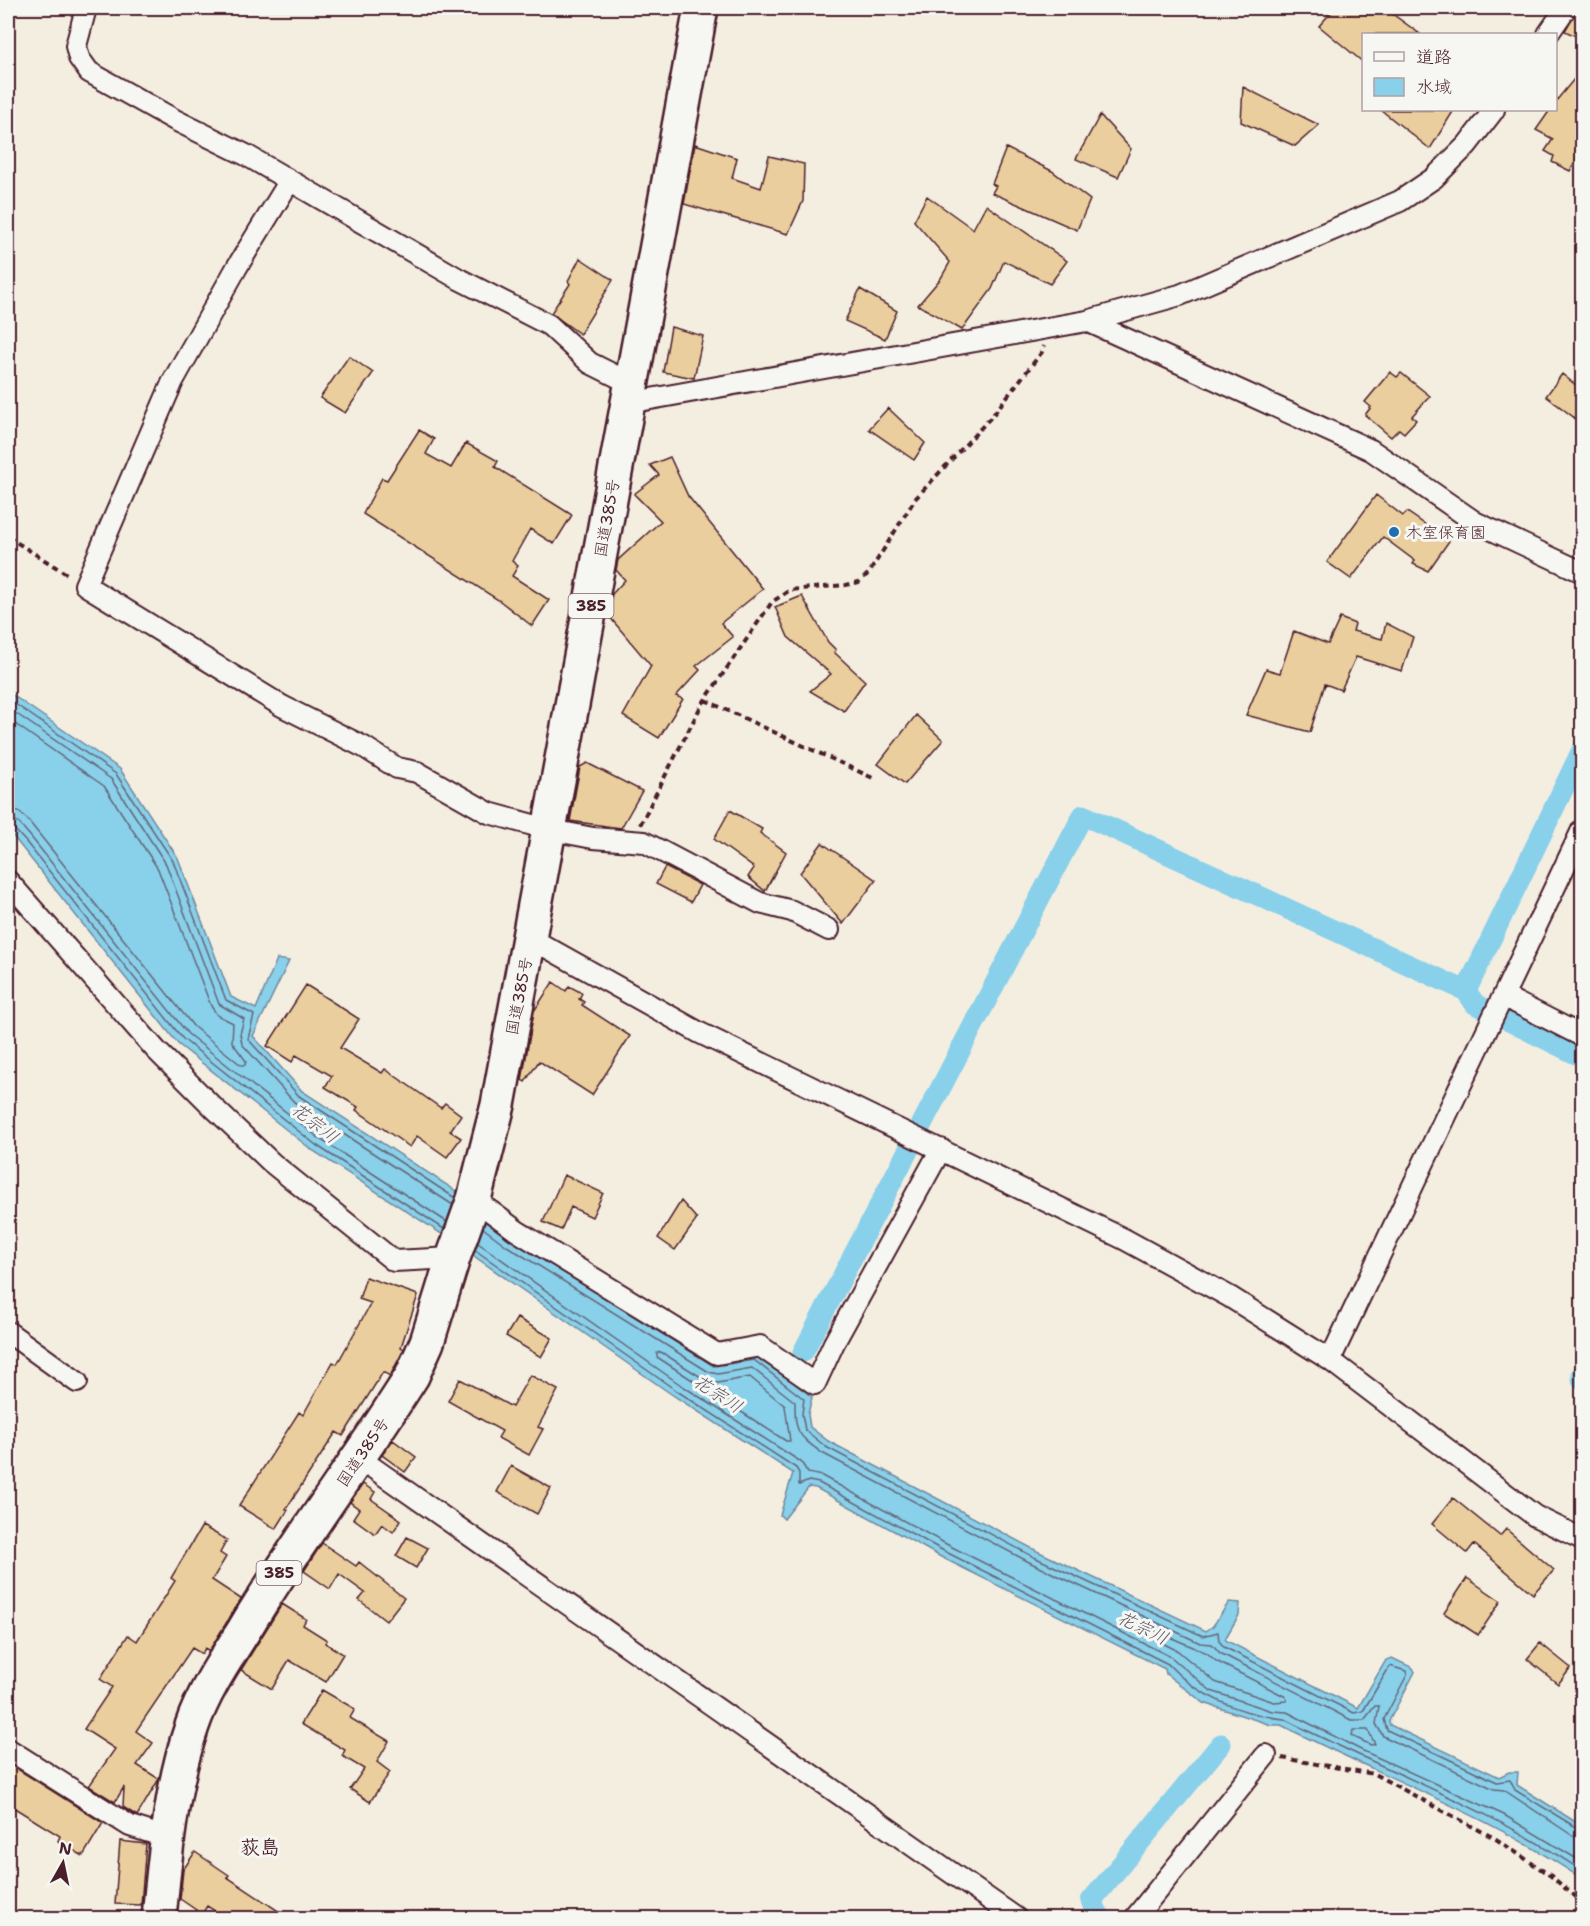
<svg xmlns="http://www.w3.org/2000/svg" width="1590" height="1926" font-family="'Shantell Sans','Klee One',sans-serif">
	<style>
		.water { fill: #89d0ea; stroke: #70899e; stroke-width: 1.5 }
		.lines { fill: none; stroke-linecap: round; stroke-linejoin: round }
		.shore { stroke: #636677; stroke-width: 1.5 }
		.canal { stroke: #89d0ea; stroke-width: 21 }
		.building { fill: #eace9e; stroke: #4a1f2b; stroke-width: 1.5 }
		.street-casing { stroke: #4a1f2b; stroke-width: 24 }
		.highway-casing { stroke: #4a1f2b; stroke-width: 38 }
		.path { stroke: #4a1f2b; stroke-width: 4; stroke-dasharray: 6 4.5; stroke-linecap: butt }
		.street { stroke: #f6f6f2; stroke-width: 20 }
		.highway { stroke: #f6f6f2; stroke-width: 33 }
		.poi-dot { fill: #1f6fb2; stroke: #f6f6f2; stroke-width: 2 }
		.labels { text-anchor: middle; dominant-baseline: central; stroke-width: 6; stroke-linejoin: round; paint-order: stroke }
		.shield { fill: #f6f6f2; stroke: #7e6067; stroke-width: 1.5 }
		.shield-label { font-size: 15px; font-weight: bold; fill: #4a1f2b }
		.street-label { font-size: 16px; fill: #4a1f2b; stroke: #f6f6f2 }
		.poi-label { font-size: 16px; fill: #4a1f2b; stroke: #f6f6f2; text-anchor: start }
		.water-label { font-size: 18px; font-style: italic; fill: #5d5464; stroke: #f6f6f2 }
		.quarter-label { font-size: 20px; font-weight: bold; fill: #4a1f2b; stroke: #f6f6f2 }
	</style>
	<rect width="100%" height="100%" fill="#f4eee1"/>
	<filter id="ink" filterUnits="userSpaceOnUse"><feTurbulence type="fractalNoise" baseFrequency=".0167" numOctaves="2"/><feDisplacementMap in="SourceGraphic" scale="12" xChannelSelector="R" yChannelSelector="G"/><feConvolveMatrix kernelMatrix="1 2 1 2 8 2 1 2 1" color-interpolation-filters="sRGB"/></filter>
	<g filter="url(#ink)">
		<!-- water -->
		<path class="water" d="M8 692 120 769 178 858 231 997 256 1009 277 959 289 961 253 1036 302 1091 716 1360 754 1352 812 1397 808 1414 810 1427 828 1441 1037 1551 1206 1631 1213 1626 1229 1602 1240 1603 1239 1615 1225 1639 1227 1641 1358 1708 1386 1660 1392 1658 1413 1668 1415 1672 1389 1721 1390 1725 1499 1777 1509 1772H1518L1517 1785 1582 1826V1879C1489 1815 1381 1776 1281 1725H1271L1204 1703 1166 1674 1165 1669 941 1557 816 1488 809 1487 784 1519 780 1515 793 1473 674 1396 448 1238 312 1150 178 1044 8 830Z"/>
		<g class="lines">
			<!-- shore -->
			<path class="shore" d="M8 699 116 774 173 861 226 1000 254 1015 248 1039 299 1096 455 1198
				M8 708 111 779 166 864 219 1004 244 1019 240 1034 242 1044 294 1102 453 1205
				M8 719 104 786 158 869 211 1006 217 1015 233 1023 232 1042 246 1061 245 1065H241L194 1027 27 819 19 812 8 810
				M8 819 18 822 31 837 188 1034 320 1139 447 1222
				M8 827 14 829 26 842 183 1039 316 1145 444 1229
				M483 1228 507 1246 709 1372 718 1374 752 1368 795 1402C795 1432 797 1435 822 1453L1031 1563 1200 1643 1212 1644 1220 1653 1351 1720H1364L1375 1706H1379L1376 1724 1383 1736 1494 1789 1504 1790 1573 1836 1582 1838
				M478 1243 681 1385 801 1462 808 1473 822 1476 948 1545 1171 1657 1211 1691 1272 1711 1287 1712 1359 1749 1504 1815 1582 1862
				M475 1250 677 1391 796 1468 799 1473V1485L809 1481 819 1483 944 1551 1168 1664C1197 1696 1240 1714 1284 1719 1383 1770 1490 1808 1582 1871
				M608 1300 714 1366 754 1360 804 1399 802 1414 805 1430 826 1447 1034 1557 1203 1636 1218 1632 1219 1641 1224 1647 1354 1713 1363 1711 1390 1666 1406 1671 1407 1675 1384 1719 1387 1730 1497 1782 1510 1780 1515 1790 1582 1831
				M661 1352 709 1382 718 1383 750 1377 785 1406 790 1441H786L657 1357V1353Z
				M1132 1621 1207 1653 1216 1661 1286 1697 1287 1701 1274 1702 1215 1682 1178 1651 1129 1626 1128 1622Z
				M1353 1730H1368L1375 1744 1371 1745 1352 1736Z"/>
			<!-- canal -->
			<path class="canal" d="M1466 991 1475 1004 1483 1008
				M1509 1021 1582 1057
				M803 1352 1083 815 1466 991 1582 750
				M1582 1374V1379
				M1101 1918 1091 1901 1221 1744"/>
		</g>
		<!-- building -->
		<path class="building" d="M1335 8H1384L1420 34H1364V63L1319 26Z
			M1578 8H1582V39L1565 31Z
			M1574 79 1582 87V152L1570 171 1552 162 1554 156 1545 151 1553 139 1536 130 1550 110H1556V101Z
			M1243 87 1319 125 1295 146 1241 122Z
			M1381 110H1454L1430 149Z
			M1100 115 1131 149 1118 177 1076 159Z
			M695 144 737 158 732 178 761 188 769 156 804 164 803 201 788 234 684 204Z
			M1006 148 1052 171 1090 200 1077 230 992 193 996 186 992 184Z
			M927 196 973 229 986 205 1067 261 1050 284 1004 261 992 289 962 330 918 305 941 278 950 262 914 221Z
			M580 258 613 280 580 334 551 313 570 284 568 281Z
			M860 289 897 311 885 339 845 321Z
			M671 327 703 336 694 378 663 372Z
			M349 356 373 373 345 413 320 398Z
			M1390 372 1397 377 1401 373 1430 396 1412 416 1416 420 1404 433 1399 429 1391 437 1365 415 1371 407 1365 402Z
			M1562 374 1582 390V411L1576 419 1546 396Z
			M888 408 925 443 914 460 869 429Z
			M419 430 434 439 426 454 451 468 466 443 498 461 495 467 572 515 554 544 530 529 512 561 518 566 512 576 549 600 532 626 500 601 363 514 382 478 387 480Z
			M670 457 688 496 763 589 721 623 733 637 696 666 700 670 676 696 683 699 659 738 623 716 651 666 608 615 612 594 625 580 616 570 618 560 661 521 634 494 659 475 650 465Z
			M1376 495 1403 516 1407 512 1449 541 1428 571 1413 564 1415 561 1383 537 1351 579 1327 562Z
			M802 596 828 642 836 650 834 652 865 681 844 711 810 691 831 674 788 637 775 607Z
			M1340 618 1355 624 1353 631 1382 639 1386 623 1413 637 1402 671 1356 657 1341 690 1325 684 1310 732 1246 715 1266 669 1280 673 1294 631 1328 644Z
			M916 715 943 740 905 784 878 764Z
			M587 763 642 791 621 828 570 821 580 767Z
			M730 810 762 829 760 833 786 852 765 891 748 877 754 868 714 839Z
			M822 843 876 880 843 924 800 873Z
			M665 867 700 885 691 902 656 884Z
			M553 982 566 991 569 986 582 993 579 999 584 1002 582 1005 630 1036 592 1095 539 1061 525 1082 522 1080 534 1011Z
			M306 985 359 1019 340 1048 382 1073 385 1069 441 1108 445 1103 461 1115 450 1131 461 1138 447 1157 417 1136 410 1147 356 1110 358 1107 325 1087 332 1076 296 1055 292 1062 267 1046Z
			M564 1175 603 1193 592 1217 571 1207 561 1230 543 1222Z
			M681 1201 697 1219 675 1250 658 1238Z
			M366 1277 418 1295 401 1347 404 1349 390 1376 383 1372 343 1436 336 1432 286 1509 288 1510 276 1529 239 1506 299 1412 303 1415 333 1362 337 1364 371 1303 359 1299Z
			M517 1318 552 1338 541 1357 506 1336Z
			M530 1375 558 1390 538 1427 543 1429 529 1455 498 1438 502 1431 448 1401 460 1379 512 1407Z
			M393 1440 416 1457 405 1472 382 1455Z
			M511 1466 551 1488 537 1514 497 1492Z
			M363 1484 375 1492 371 1499 401 1520 393 1532 382 1524 375 1534 353 1518 359 1509 350 1502Z
			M1453 1498 1500 1536 1506 1529 1554 1570 1533 1594 1474 1544 1467 1553 1432 1524Z
			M202 1526 227 1540 220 1553 226 1557 212 1580 241 1599 209 1651 205 1648 202 1654 192 1648 136 1731 153 1743 137 1765 159 1779 137 1816 123 1807 124 1787 115 1802 89 1786 115 1749 84 1729 112 1687 100 1679 128 1635 137 1641 175 1581 171 1578Z
			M407 1537 428 1548 416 1568 396 1556Z
			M322 1543 356 1566 359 1562 404 1598 386 1621 359 1600 365 1593 339 1574 330 1589 304 1571Z
			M1467 1578 1501 1601 1478 1635 1444 1613Z
			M282 1604 306 1619 303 1625 327 1640 325 1643 343 1654 326 1682 289 1660 272 1689 241 1670Z
			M1540 1643 1571 1668 1558 1684 1527 1659Z
			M322 1690 355 1709 350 1718 389 1741 377 1762 390 1772 370 1802 350 1789 364 1769 342 1756 345 1750 301 1724Z
			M8 1763 103 1823 83 1856 58 1841 60 1836 8 1804Z
			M120 1841 146 1844 141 1905 115 1904Z
			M195 1852 229 1875 227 1877 289 1918H226L207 1906 202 1914 180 1899 183 1870Z"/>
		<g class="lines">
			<!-- street casing -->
			<g class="street-casing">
				<path id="street" d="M86 8 76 46 79 58 89 72 175 120 246 155 459 279 549 325 590 363 632 384
					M1548 34 1566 8
					M289 182 237 267 173 381 85 585 282 706 364 747 397 768 417 772 489 813 551 830 593 838 644 842 760 903 792 911 829 930
					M1087 321 1371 450 1475 522 1582 572
					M628 403 1087 321 1180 295 1400 201 1434 178 1467 145 1494 110
					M8 881 156 1050 214 1108 272 1163 394 1261 453 1258
					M530 938 700 1033 1124 1239 1230 1297 1330 1360 1535 1516 1582 1539
					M1505 997 1582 1036
					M474 1199 517 1231 717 1354 760 1346 815 1384 834 1343 941 1149
					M8 1332 77 1382
					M1330 1360 1582 830
					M359 1458 1016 1918
					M8 1749 130 1826 168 1838
					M1135 1918 1266 1755"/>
			</g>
			<!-- highway casing -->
			<g class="highway-casing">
				<path id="highway" d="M159 1918C165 1855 171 1787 192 1726 203 1693 225 1660 244 1630 296 1543 358 1462 412 1376L427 1342 453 1258 474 1199 498 1105 701 8"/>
			</g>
			<!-- path -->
			<path class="path" d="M8 537 70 576
				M705 700 875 779
				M640 825 701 706 772 602 790 590 846 585 859 582 869 573 915 499 992 416 1042 352 1044 346
				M1282 1758 1374 1774 1496 1839 1551 1876 1582 1903"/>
			<!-- street -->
			<use href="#street" class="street"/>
			<!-- highway -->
			<use href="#highway" class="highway"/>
		</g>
	</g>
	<!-- markers -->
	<circle class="poi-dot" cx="1394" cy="532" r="6"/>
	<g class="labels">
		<!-- shield labels -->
		<g class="shield">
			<rect x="568.5" y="594" width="45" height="24" rx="4.5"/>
			<rect x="256.5" y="1561" width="45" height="24" rx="4.5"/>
		</g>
		<g class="shield-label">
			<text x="591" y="606">385</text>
			<text x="279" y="1573">385</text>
		</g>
		<!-- street labels -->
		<g class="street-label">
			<text transform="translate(607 518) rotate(-80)">国道385号</text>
			<text transform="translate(519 996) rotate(-79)">国道385号</text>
			<text transform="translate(363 1452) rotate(-56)">国道385号</text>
		</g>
		<!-- poi labels -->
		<g class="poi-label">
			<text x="1406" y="532">木室保育園</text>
		</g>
		<!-- water labels -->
		<g class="water-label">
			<text transform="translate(315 1123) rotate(38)">花宗川</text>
			<text transform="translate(718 1394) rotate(33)">花宗川</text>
			<text transform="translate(1143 1628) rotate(26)">花宗川</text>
		</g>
		<!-- quarter labels -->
		<g class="quarter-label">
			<text x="260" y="1847">荻島</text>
		</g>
	</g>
	<!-- margin -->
	<rect width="1590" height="1926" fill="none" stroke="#f6f6f2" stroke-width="30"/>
	<rect x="15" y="15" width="1560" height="1896" fill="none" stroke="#4a1f2b" stroke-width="2" filter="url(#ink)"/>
	<!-- legend -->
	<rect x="1362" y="33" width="195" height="78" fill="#f6f6f2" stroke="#b1a0a2" stroke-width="1.5"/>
	<rect x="1374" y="52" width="30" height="9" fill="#f6f6f2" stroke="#b1a0a2" stroke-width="1.5"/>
	<text x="1416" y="63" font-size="18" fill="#4a1f2b">道路</text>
	<rect x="1374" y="78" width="30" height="18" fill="#89d0ea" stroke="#b1a0a2" stroke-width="1.5"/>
	<text x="1416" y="93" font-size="18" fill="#4a1f2b">水域</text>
	<!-- north arrow -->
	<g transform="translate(63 1863) rotate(9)" stroke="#f6f6f2" stroke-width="4.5" paint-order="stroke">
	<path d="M0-4.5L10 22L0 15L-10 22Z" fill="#4a1f2b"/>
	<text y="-9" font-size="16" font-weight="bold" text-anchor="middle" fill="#4a1f2b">N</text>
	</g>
</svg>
